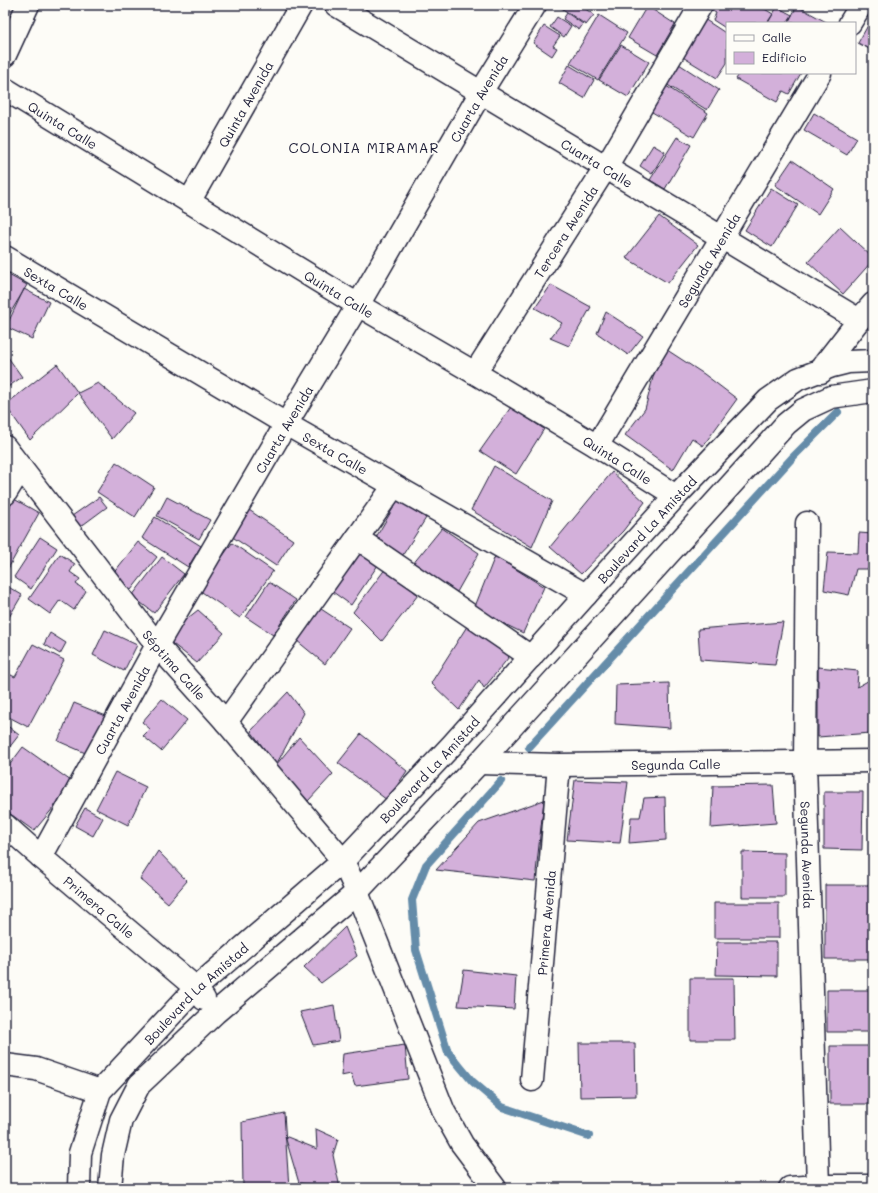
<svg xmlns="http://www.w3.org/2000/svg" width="878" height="1193" font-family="Mali,sans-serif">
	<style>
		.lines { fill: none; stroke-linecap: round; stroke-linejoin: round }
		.stream { stroke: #658ca9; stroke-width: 8 }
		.building { fill: #d3b0da; stroke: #22223b }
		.minor-casing { stroke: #22223b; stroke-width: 25 }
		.minor { stroke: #fdfcf7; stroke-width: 22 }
		.labels { text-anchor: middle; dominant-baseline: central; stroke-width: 3.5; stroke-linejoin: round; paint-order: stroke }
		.street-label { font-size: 13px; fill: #22223b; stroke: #fdfcf7 }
		.neighbourhood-label { font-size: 14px; letter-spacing: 1px; fill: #22223b; stroke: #fdfcf7 }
	</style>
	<rect width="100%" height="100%" fill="#fdfcf7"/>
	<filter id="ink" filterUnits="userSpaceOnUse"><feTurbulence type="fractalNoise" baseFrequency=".025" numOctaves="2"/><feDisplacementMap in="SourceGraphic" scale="8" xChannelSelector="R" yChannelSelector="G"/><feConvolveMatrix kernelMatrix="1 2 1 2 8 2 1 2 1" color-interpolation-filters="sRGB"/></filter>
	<g filter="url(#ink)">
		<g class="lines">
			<!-- stream -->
			<path class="stream" d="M529 747 793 457 838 412
				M501 781 426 865 412 900 416 950 448 1052 472 1081 502 1107 589 1136"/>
		</g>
		<!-- building -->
		<path class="building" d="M557 5H580L594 15 586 25Z
			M711 5H758L773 14 767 23H727V29L713 20 716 13 709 9Z
			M647 6 675 24 657 55 628 38Z
			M797 6 828 23H788Z
			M777 7 792 15 787 23H768Z
			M567 13 583 24 579 30 563 19Z
			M599 15 627 33 598 80 570 63Z
			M557 17 571 26 564 37 550 27Z
			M704 19 727 34V63L717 78 681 56Z
			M871 20 873 21V51L858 43Z
			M544 26 560 36 553 46 557 48 552 56 533 43Z
			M621 45 649 62 628 97 599 80Z
			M679 64 719 90 707 110 666 84Z
			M569 65 594 80 584 98 559 83Z
			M740 73H801L789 94 783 91 777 102 736 79Z
			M663 84 708 113 694 137 647 109Z
			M814 113 857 138 847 155 804 130Z
			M677 137 691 145 665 189 650 180Z
			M653 145 665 152 652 174 640 166Z
			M792 160 834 189 818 214 775 185Z
			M771 188 798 205 772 247 745 230Z
			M659 216 698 245 668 283 626 258Z
			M840 227 873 258V260L843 294 808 262Z
			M5 273 27 285 6 320 5 319Z
			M551 285 591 307 569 346 550 338 562 323 535 308Z
			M24 289 49 302 32 339 6 327Z
			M606 312 643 336 628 355 597 333Z
			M661 346 704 374 737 399 703 446 692 438 673 470 625 435 645 409Z
			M5 353 22 377 5 389Z
			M57 364 78 393 30 440 5 405Z
			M98 383 134 413 112 439 78 393Z
			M511 407 544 429 516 474 480 451Z
			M116 462 154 487 135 517 97 492Z
			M494 466 552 501 532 547 471 510Z
			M612 472 645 502 623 531 581 574 550 547Z
			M99 497 107 507 80 527 72 516Z
			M167 497 210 520 199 539 157 516Z
			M14 499 39 513 5 574V516Z
			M398 500 426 518 399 561 372 544Z
			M249 510 293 540 276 566 231 536Z
			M155 517 201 546 188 567 142 538Z
			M442 528 479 553 453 599 408 570Z
			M859 533 873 534V569H856L849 595 824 590 828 552 858 553Z
			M40 537 57 548 31 589 14 577Z
			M138 542 157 557 131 590 112 575Z
			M232 543 273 571 240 618 199 590Z
			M354 545 382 559 351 605 326 587Z
			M60 554 75 564 70 572 80 579 76 584 86 591 74 610 60 600 50 614 29 599Z
			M495 556 544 587 523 633 474 609Z
			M162 557 184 574 154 613 132 596Z
			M386 568 418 595 382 641 353 612Z
			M269 582 296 600 273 635 246 617Z
			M5 585 22 595 5 624Z
			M318 607 350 628 325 664 296 640Z
			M198 610 224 633 197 663 164 637Z
			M471 620 509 657 484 688 479 680 459 710 431 683Z
			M783 622 775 665 700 660 698 629Z
			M105 630 137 645 124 671 93 655Z
			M50 633 66 643 60 654 44 644Z
			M33 644 64 660 28 727 5 715V672L15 677Z
			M5 656 10 659 5 668Z
			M818 667 858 671 857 687 873 678V706L871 733 818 737Z
			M669 683 670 728 615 724 616 685Z
			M288 692 304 713 276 765 251 731Z
			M162 699 187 720 161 751 143 736 150 729 142 722Z
			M74 703 106 716 90 755 58 741Z
			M5 724 19 735 5 753Z
			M361 734 407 771 387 800 338 763Z
			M299 737 333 774 308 801 276 765Z
			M23 747 71 781 54 807 34 831 5 810V771Z
			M115 772 146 787 128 825 96 809Z
			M575 780 628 782 620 843 567 840Z
			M773 785 776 823 711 828 713 786Z
			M824 792H863L862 850 824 849Z
			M665 797 666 840 629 843 631 817H640L644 798Z
			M544 800 535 881 436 870 479 823Z
			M85 808 103 818 93 836 75 826Z
			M158 851 187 881 168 903 140 879Z
			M742 852 785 853V897H742Z
			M825 885H873V959H825Z
			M714 903H779V938H714Z
			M345 927 357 956 321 983 304 967Z
			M717 942H777V976L716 975Z
			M464 970 516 976 514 1009 458 1006Z
			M690 978H734L735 1040H690Z
			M827 990H873V1032H827Z
			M334 1005 339 1041 313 1045 300 1012Z
			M579 1043H635L636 1096 580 1097Z
			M405 1045 408 1079 355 1086 351 1074 341 1076 343 1054Z
			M830 1046H872L871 1104H830Z
			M284 1113 289 1188H243L242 1122Z
			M316 1129 338 1139 333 1155 340 1188 299 1183 285 1136 317 1149Z"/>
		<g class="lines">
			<!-- minor casing -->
			<g class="minor-casing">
				<g id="minor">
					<path id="s1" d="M336 5 859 320"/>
					<path d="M850 23 861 5"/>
					<path d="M5 55 28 5"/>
					<path id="s2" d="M5 89 358 305 475 373 597 446 676 496"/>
					<path id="s3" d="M189 202 301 5"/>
					<path id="s4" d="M5 257 286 424 586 595"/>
					<path d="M821 372 820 370 859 320 873 304"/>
					<path id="s5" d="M475 373 606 167 701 5"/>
					<path id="s6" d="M597 446 820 73"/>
					<path id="s7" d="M5 447 157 645 226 722 343 861 357 892 444 1112 462 1144 495 1188"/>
					<path d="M5 494 21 468"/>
					<path id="s8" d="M807 523 805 762 818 1186"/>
					<path d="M357 538 531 657"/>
					<path d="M226 722 394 486"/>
					<path id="s9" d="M479 763 559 765 873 761"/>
					<path id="s10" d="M5 825 41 857 196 988 204 999"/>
					<path id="s11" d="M41 857 157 645 286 424 358 305 481 92 535 5"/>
					<path d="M5 1065 36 1069 100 1091"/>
					<path id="s12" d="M532 1080 559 765"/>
					<path id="s13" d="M79 1188 80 1153 100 1091 196 988 343 861 451 746 586 595 676 496 768 400 798 379 832 366 848 362 873 361"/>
					<path d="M110 1188 113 1155 121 1120 139 1085 215 1013 357 892 479 763 786 424 803 410 831 397 873 391"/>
					<path d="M790 1188 818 1186H873"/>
				</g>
			</g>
			<!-- minor -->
			<use href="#minor" class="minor"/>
		</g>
	</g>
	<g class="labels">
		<!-- street labels -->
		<g class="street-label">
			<text stroke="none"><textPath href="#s11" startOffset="876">Cuarta Avenida</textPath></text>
			<text stroke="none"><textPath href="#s3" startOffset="113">Quinta Avenida</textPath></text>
			<text stroke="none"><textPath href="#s2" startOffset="68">Quinta Calle</textPath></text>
			<text stroke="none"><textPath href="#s1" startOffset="305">Cuarta Calle</textPath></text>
			<text stroke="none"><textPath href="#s5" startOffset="168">Tercera Avenida</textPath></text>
			<text stroke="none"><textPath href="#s6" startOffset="217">Segunda Avenida</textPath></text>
			<text stroke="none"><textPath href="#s4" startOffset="60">Sexta Calle</textPath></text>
			<text stroke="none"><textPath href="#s2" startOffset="392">Quinta Calle</textPath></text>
			<text stroke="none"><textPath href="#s11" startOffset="492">Cuarta Avenida</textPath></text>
			<text stroke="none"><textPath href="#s4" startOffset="384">Sexta Calle</textPath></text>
			<text stroke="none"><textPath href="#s2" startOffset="716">Quinta Calle</textPath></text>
			<text stroke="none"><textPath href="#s13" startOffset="885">Boulevard La Amistad</textPath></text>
			<text stroke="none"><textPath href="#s7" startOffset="276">Séptima Calle</textPath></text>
			<text stroke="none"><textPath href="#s11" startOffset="168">Cuarta Avenida</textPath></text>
			<text stroke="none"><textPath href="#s9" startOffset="197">Segunda Calle</textPath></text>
			<text stroke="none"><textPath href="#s13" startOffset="561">Boulevard La Amistad</textPath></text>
			<text stroke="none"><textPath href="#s8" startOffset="332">Segunda Avenida</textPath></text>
			<text stroke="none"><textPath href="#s10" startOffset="125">Primera Calle</textPath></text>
			<text stroke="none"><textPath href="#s12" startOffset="158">Primera Avenida</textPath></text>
			<text stroke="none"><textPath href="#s13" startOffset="237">Boulevard La Amistad</textPath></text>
		</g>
		<!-- neighbourhood labels -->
		<g class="neighbourhood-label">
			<text x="364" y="147">COLONIA MIRAMAR</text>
		</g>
	</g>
	<!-- margin -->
	<rect width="878" height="1193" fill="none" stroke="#fdfcf7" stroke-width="20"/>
	<rect x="10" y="10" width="858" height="1173" fill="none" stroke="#22223b" stroke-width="1.5" filter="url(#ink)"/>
	<!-- legend -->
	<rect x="726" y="22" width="130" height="52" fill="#fdfcf7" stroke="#a5a5ac"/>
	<rect x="734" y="35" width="20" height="6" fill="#fdfcf7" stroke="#a5a5ac"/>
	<text x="762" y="42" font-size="12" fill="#22223b">Calle</text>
	<rect x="734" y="52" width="20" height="12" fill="#d3b0da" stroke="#a5a5ac"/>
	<text x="762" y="62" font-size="12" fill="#22223b">Edificio</text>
</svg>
